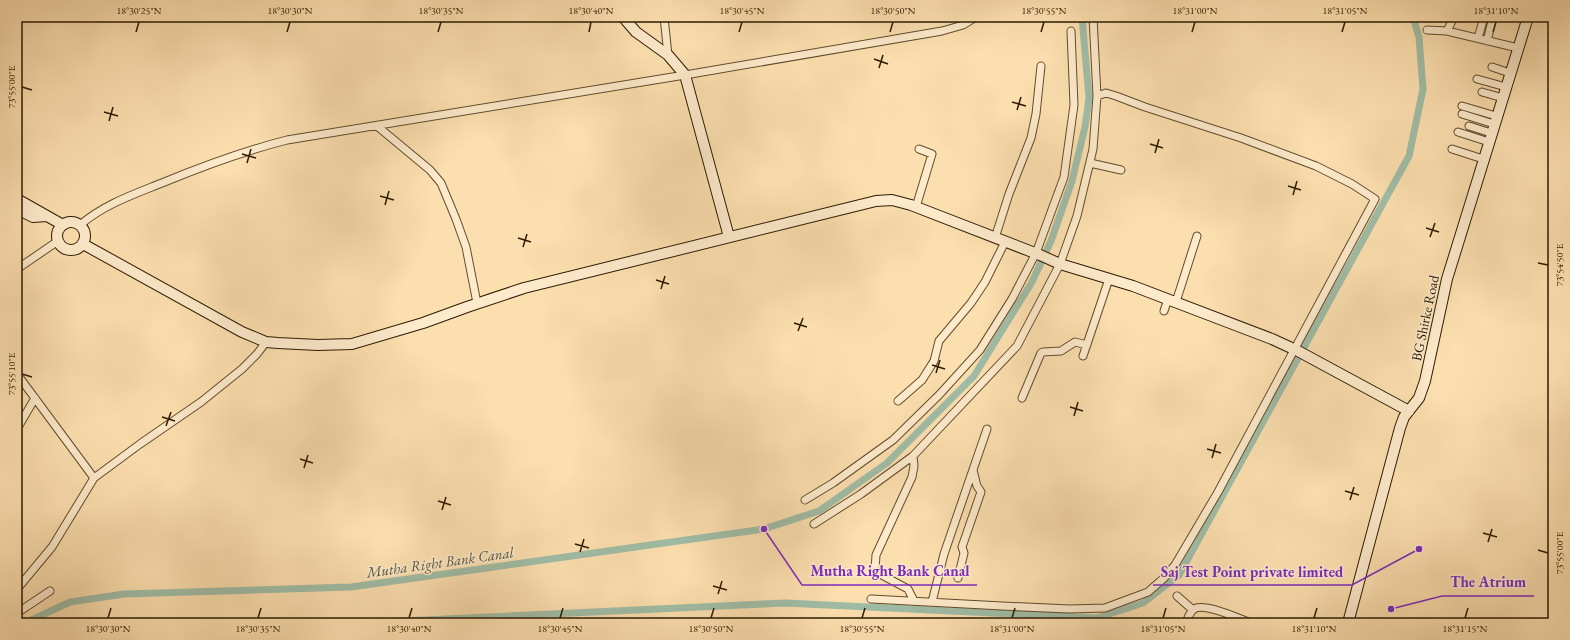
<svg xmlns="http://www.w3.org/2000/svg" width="1570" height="640" font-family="'EB Garamond',serif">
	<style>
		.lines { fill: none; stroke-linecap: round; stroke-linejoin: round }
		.canal { stroke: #a0bda7; stroke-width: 7 }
		.street-casing { stroke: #614c2c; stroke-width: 9 }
		.secondary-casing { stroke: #2d1b01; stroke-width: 12 }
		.street { stroke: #fdeacb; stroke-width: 7 }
		.secondary { stroke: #fdeacb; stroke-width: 10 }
		.ticks { fill: none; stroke: #2d1b01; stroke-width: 1.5 }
		.labels { text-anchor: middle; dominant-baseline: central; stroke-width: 3; stroke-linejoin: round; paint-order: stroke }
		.street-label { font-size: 14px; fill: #2d1b01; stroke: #fdeacb }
		.water-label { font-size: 15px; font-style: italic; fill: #55543b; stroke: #fdeacb }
		.leader { fill: none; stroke: #7b2cbf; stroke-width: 1.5 }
		.callout-dot { fill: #7b2cbf; stroke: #fdeacb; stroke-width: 1.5 }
		.callout-label { font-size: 15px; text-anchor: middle; font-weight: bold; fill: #7b2cbf; stroke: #fdeacb; stroke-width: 3; stroke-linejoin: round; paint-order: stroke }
		.neatline { fill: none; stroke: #2d1b01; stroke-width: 1.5 }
		.ticks-label { font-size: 10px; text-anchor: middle; fill: #2d1b01 }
	</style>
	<rect width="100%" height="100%" fill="#fcdfaf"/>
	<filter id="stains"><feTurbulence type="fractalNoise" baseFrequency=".005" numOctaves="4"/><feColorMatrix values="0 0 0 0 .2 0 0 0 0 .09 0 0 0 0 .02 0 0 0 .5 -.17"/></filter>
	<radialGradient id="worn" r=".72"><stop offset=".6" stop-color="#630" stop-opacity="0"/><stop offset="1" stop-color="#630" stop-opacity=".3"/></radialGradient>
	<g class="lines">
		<!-- canal -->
		<path class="canal" d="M25 623 70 602 124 594 351 587 764 529 819 511 887 463 974 376 1032 282 1051 241 1072 181 1085 127 1089 98 1082 17
			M360 623 785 603 1097 618 1143 603 1179 575 1409 156 1423 89 1419 37 1413 17"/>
		<!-- street casing -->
		<g class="street-casing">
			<path id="street" d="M664 17 668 55
				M626 20 638 17
				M1427 30 1447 31 1454 17
				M1447 31 1518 48
				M1478 38 1484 17
				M1487 41 1493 17
				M1492 67 1510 73
				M1477 79 1506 87
				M1482 92 1503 98
				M1462 106 1496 116
				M1462 114 1494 124
				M377 126 430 170 441 183 456 219 466 247 477 303
				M1469 126 1491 133
				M1458 132 1489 142
				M1452 149 1483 159
				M1090 163 1121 170
				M916 207 932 154 919 149
				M80 225C105 204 132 195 162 183 203 166 244 151 287 140L685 75 942 31 963 25 976 17
				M995 238 1009 194 1031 138 1036 114 1041 66
				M17 269 58 241
				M1176 302 1197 236
				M1164 311 1168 299
				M1083 356 1109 279
				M17 374 94 478
				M1022 398 1041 353 1043 352 1061 351 1075 342 1087 345
				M898 401 922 380 929 369 934 361 939 341 971 303 985 282 1005 242
				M17 429 35 398
				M913 456 914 466 912 477 876 555 875 570 878 573 908 589 914 601
				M805 500 833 483 893 440 939 395 980 350 1012 299 1036 253 1064 177 1074 105 1071 31
				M814 524 861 494 913 456 1017 346 1060 264 1077 216 1093 149 1097 96 1093 17
				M958 578 964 553 962 547 981 492 977 486 973 470
				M17 589 52 547 94 478 140 444 201 402 242 369 257 354 266 342
				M1177 596 1193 610
				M871 599 1002 606 1069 609 1105 608 1148 592 1164 578 1175 565 1218 492 1375 199 1352 184 1316 166 1241 138 1145 107 1116 96 1106 93 1097 96
				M932 602 944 554 987 429
				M17 613 50 591
				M1186 623C1188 618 1189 613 1194 609 1204 602 1240 619 1251 623"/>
		</g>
		<!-- secondary casing -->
		<g class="secondary-casing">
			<path id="secondary" d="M623 17 636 32 668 55 685 75 729 237
				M17 199 63 225
				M17 209 33 217 46 216
				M57 236a14 14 0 1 1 28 0a14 14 0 1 1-28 0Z
				M83 244 242 332 266 342 278 343 318 345 352 344 423 323 467 307 524 288 876 201 892 200 911 205 1040 255 1060 264 1133 286 1272 339 1298 351 1409 411
				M1348 623 1400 428 1404 417 1419 398 1425 381 1447 279 1528 17"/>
		</g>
		<!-- street -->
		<use href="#street" class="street"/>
		<!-- secondary -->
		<use href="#secondary" class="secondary"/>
	</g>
	<!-- ticks -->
	<path class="ticks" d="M136 32 139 22M287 32 290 22M438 32 441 22M589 32 591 22M739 32 742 22M890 32 893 22M1041 32 1044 22M1192 32 1195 22M1342 32 1345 22M1493 32 1496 22M874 59 888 64M879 68 883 55M22 87 32 90M1012 102 1026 106M1017 110 1021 97M104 112 118 116M109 121 113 107M1150 144 1163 148M1155 153 1159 139M242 154 256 158M247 163 251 149M1288 186 1301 190M1293 195 1297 181M380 196 394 200M385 205 389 191M1426 228 1439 232M1430 237 1435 223M518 238 531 242M523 247 527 234M1538 263 1548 265M656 280 669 284M661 289 665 276M794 323 807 327M798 331 803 318M932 365 945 369M936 373 940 360M22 374 32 377M1070 407 1083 411M1074 416 1078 402M162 417 175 421M166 426 171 412M1207 449 1221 453M1212 458 1216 444M300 459 313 463M304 468 308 455M1345 491 1359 495M1350 500 1354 487M438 501 451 505M442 510 446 497M1483 533 1497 537M1488 542 1492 529M575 544 589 548M1538 550 1548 553M580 552 584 539M713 586 727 590M718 594 722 581M108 618 111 608M258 618 261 608M409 618 412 608M560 618 563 608M711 618 714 608M862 618 865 608M1012 618 1015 608M1163 618 1166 608M1314 618 1317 608M1465 618 1468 608"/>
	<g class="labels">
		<!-- street labels -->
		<g class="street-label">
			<text transform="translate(1425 318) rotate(-78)">BG Shirke Road</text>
		</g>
		<!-- water labels -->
		<g class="water-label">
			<text transform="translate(440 562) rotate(-8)">Mutha Right Bank Canal</text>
		</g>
	</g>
	<!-- callouts -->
	<path class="leader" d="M764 529L802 585H977M1419 549L1352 585H1153M1391 609L1442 596H1534"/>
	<g class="callout-dot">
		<circle cx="764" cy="529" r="4"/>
		<circle cx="1419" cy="549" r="4"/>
		<circle cx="1391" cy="609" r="4"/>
	</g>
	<g class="callout-label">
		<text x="890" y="576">Mutha Right Bank Canal</text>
		<text x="1252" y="577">Saj Test Point private limited</text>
		<text x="1488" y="587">The Atrium</text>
	</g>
	<!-- margin -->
	<rect width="1570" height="640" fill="none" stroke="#fcdfaf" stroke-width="44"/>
	<rect x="22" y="22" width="1526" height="596" class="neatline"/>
	<g class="ticks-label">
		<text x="139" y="14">18°30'25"N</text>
		<text x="290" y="14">18°30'30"N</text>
		<text x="441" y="14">18°30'35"N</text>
		<text x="591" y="14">18°30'40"N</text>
		<text x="742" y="14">18°30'45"N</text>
		<text x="893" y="14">18°30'50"N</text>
		<text x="1044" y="14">18°30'55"N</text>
		<text x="1195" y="14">18°31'00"N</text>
		<text x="1345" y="14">18°31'05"N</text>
		<text x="1496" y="14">18°31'10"N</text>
		<text transform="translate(11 87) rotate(-90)" y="4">73°55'00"E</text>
		<text transform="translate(1559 265) rotate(-90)" y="4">73°54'50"E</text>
		<text transform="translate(11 374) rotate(-90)" y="4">73°55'10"E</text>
		<text transform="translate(1559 553) rotate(-90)" y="4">73°55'00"E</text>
		<text x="108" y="632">18°30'30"N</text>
		<text x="258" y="632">18°30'35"N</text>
		<text x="409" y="632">18°30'40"N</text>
		<text x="560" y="632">18°30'45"N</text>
		<text x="711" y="632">18°30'50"N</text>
		<text x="862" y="632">18°30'55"N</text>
		<text x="1012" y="632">18°31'00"N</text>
		<text x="1163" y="632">18°31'05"N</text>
		<text x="1314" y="632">18°31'10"N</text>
		<text x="1465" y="632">18°31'15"N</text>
	</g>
	<rect width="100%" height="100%" filter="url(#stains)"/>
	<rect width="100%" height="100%" fill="url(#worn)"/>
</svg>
